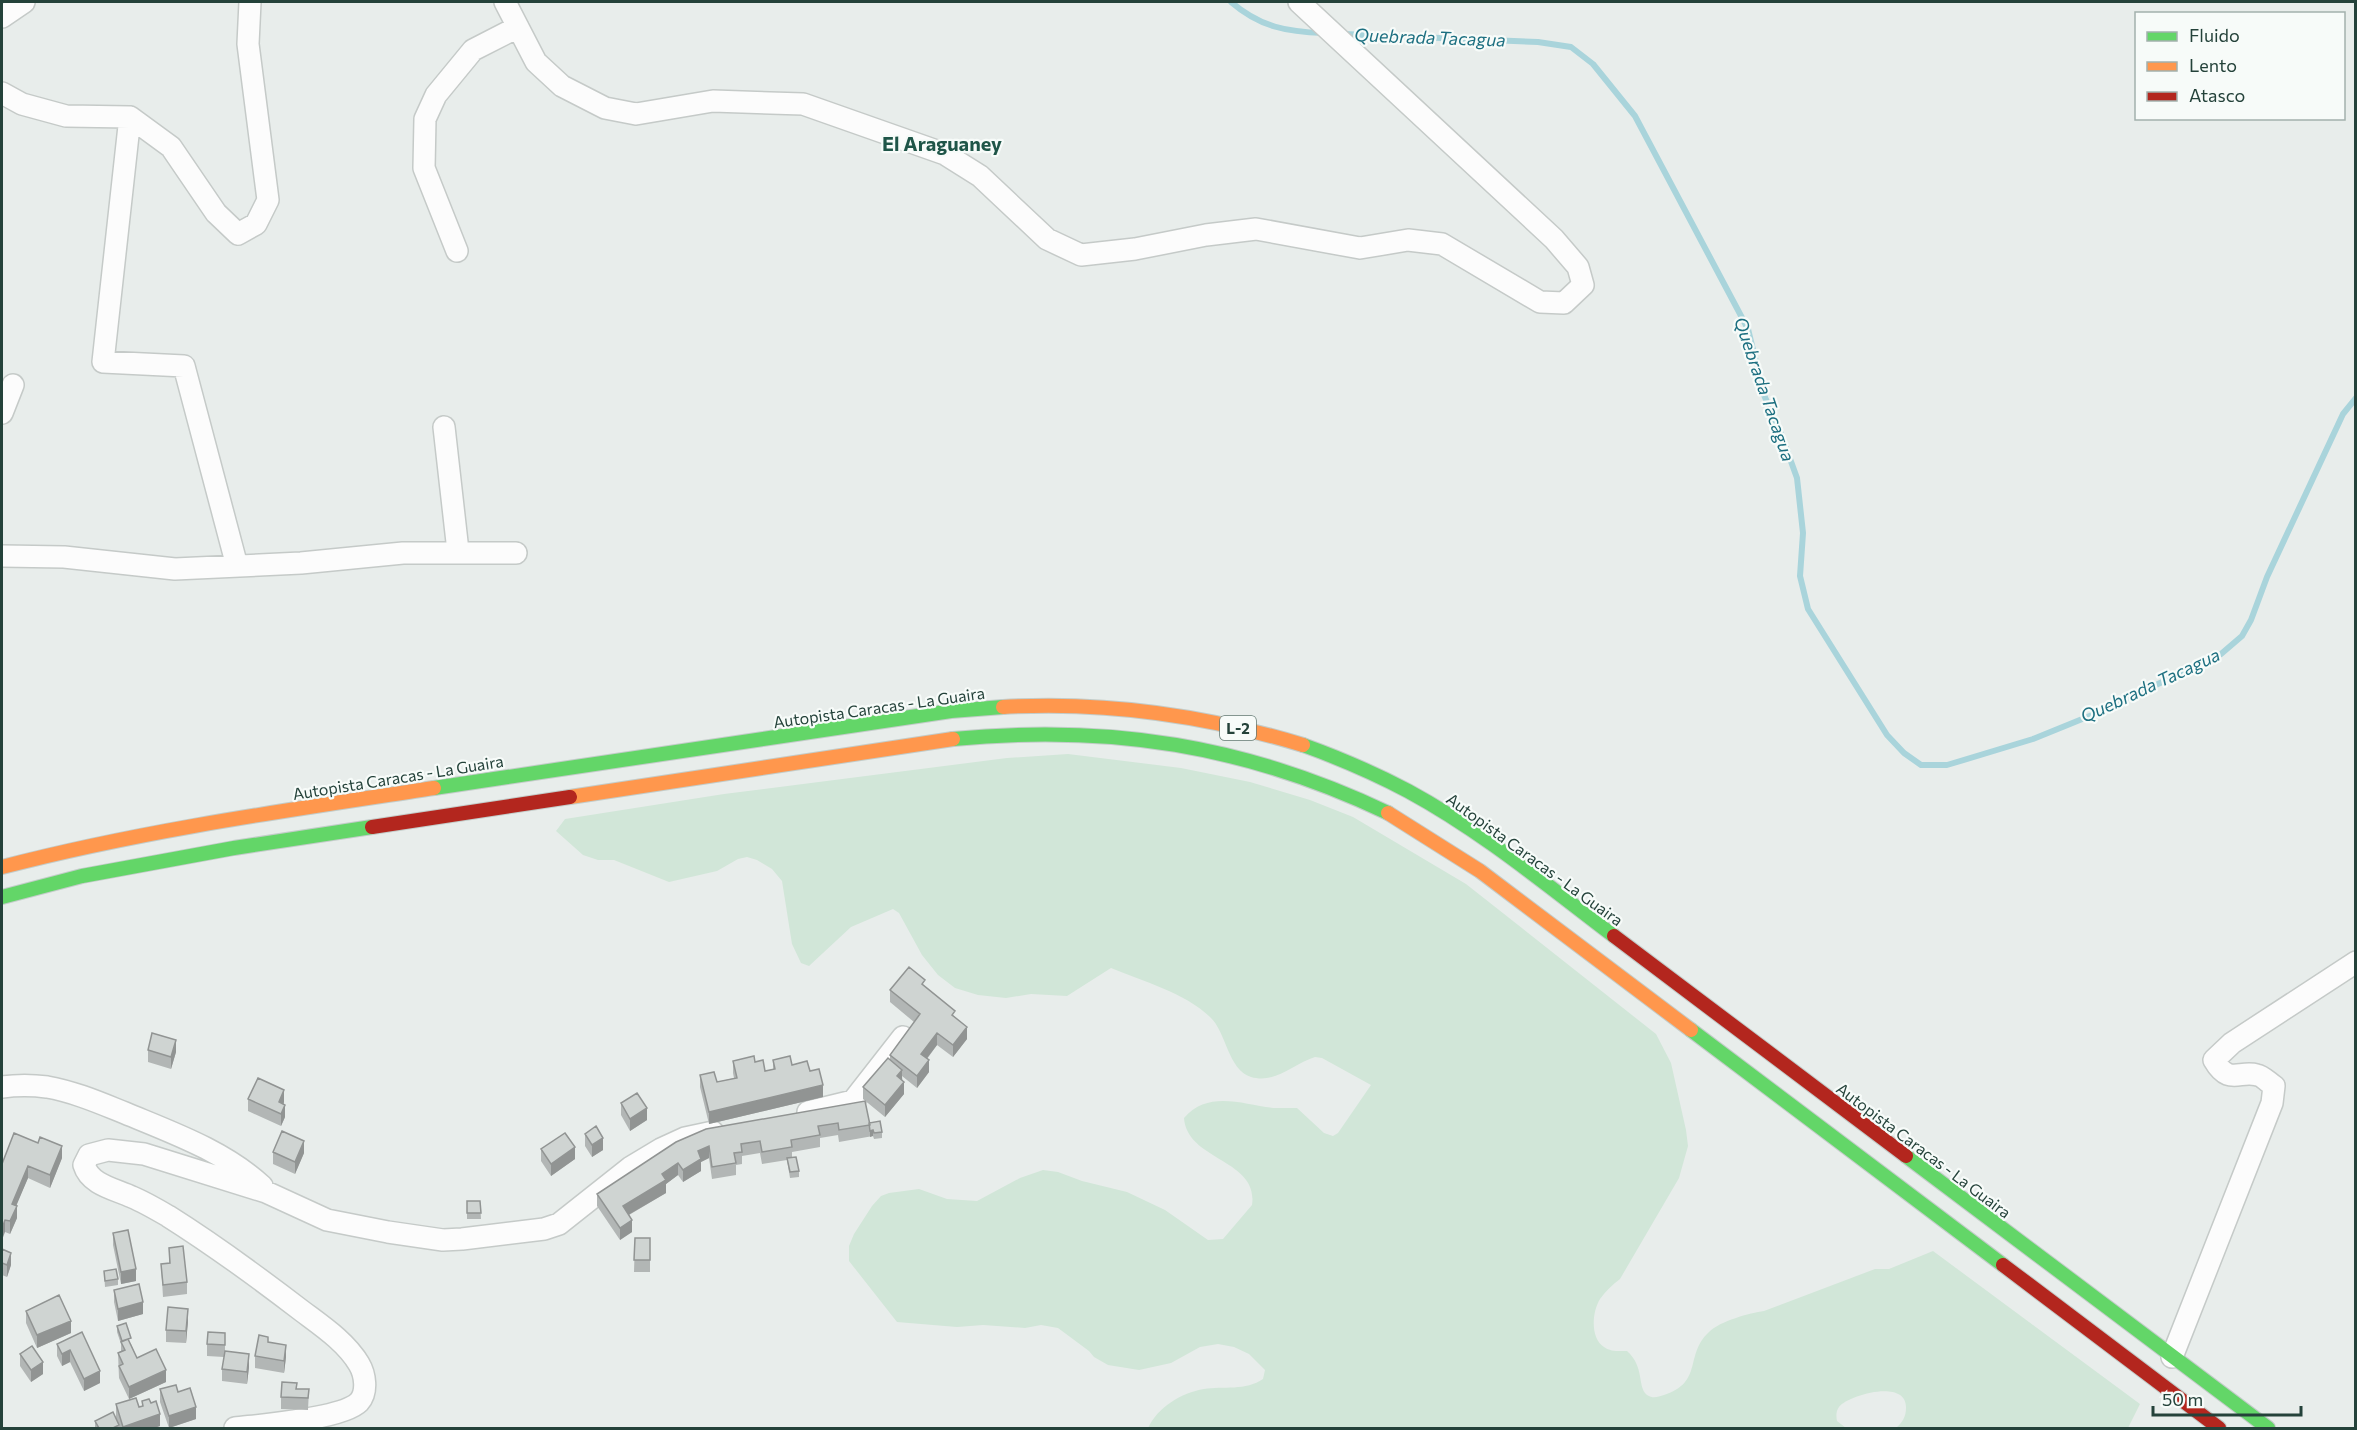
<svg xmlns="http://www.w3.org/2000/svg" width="2357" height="1430" font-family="Commissioner,sans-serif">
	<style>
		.green { fill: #d1e6d8 }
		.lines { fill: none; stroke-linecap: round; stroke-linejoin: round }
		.stream { stroke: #a9d4db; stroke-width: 6 }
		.street-casing { stroke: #c5cac8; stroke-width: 24 }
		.fast-casing { stroke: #c3ccc9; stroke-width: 16 }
		.slow-casing { stroke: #c3ccc9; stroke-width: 16 }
		.jam-casing { stroke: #c3ccc9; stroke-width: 16 }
		.street { stroke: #fcfcfc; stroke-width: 21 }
		.fast { stroke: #63d668; stroke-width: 14 }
		.slow { stroke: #ff974d; stroke-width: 14 }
		.jam { stroke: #b3261e; stroke-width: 14 }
		.wall { fill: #b2b6b5 }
		.shaded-wall { fill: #919493 }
		.building { fill: #cfd4d2; stroke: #919493; stroke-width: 1.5 }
		.labels { text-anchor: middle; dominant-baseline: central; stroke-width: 4.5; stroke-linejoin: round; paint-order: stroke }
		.shield { fill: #f7fbf9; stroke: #637a73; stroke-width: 1.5 }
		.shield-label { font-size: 15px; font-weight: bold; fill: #24423a }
		.street-label { font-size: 16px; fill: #24423a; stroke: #f7fbf9 }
		.water-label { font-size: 18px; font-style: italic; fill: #1c6f80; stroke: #f7fbf9 }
		.quarter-label { font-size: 20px; font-weight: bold; fill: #1f5548; stroke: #f7fbf9 }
	</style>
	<rect width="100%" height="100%" fill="#e8edeb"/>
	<!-- green -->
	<path class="green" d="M1068 754 1181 768 1250 782 1310 800 1353 817 1466 884 1656 1034 1671 1063 1686 1130 1688 1146 1679 1178 1620 1279C1612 1285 1606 1291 1600 1299 1592 1312 1590 1338 1604 1347 1611 1352 1619 1351 1627 1351 1645 1367 1637 1387 1647 1395 1653 1399 1658 1397 1664 1395 1704 1382 1684 1355 1709 1332 1720 1321 1750 1313 1764 1311L1875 1269H1889L1933 1251 2140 1404 2128 1428H1896C1902 1423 1906 1417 1906 1408 1907 1378 1848 1395 1839 1407 1836 1411 1836 1416 1837 1421L1846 1428H1851H1148C1158 1407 1181 1393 1204 1389 1223 1386 1246 1391 1263 1379L1265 1370 1249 1354 1234 1347 1218 1344 1200 1347 1171 1363 1139 1370 1108 1365 1094 1357 1089 1351 1058 1328 1041 1325 1025 1328 983 1325 957 1327 897 1322 849 1261V1246L854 1234 872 1206 881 1196 889 1193 919 1189 947 1199 977 1201 1020 1178 1043 1170 1058 1172 1082 1181 1127 1192 1165 1210 1208 1240 1223 1239 1252 1205C1259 1159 1187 1161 1184 1118 1208 1090 1242 1104 1273 1108 1281 1108 1289 1108 1297 1108L1324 1133 1333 1136 1338 1133 1371 1085 1322 1058 1315 1057C1293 1064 1276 1084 1251 1077 1228 1070 1226 1031 1210 1017 1184 992 1144 982 1111 968L1067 996 1031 994 1006 998 978 995 955 988 938 975 922 955 899 913 893 909 851 927 809 966 801 963 792 944 782 881 772 869 757 860 747 857 738 859 717 871 669 882 614 860H598L583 855 556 831 565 819 724 794 1007 758Z"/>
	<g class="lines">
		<!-- stream -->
		<path class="stream" d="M1231 2C1260 27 1287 32 1324 33
			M1343 34 1538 42 1571 47 1593 64 1635 116 1748 329 1764 395 1781 434 1797 478 1803 533 1800 576 1808 609 1887 735 1904 753 1921 765H1947L2033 739 2097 713 2221 654 2242 636 2251 620 2267 577 2343 414 2356 398"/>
		<!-- street casing -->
		<g class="street-casing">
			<path id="street" d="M505 2 536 62 562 86 605 108 636 114 713 101 803 104 945 154 980 176 1047 239 1081 255 1135 249 1206 235 1256 229 1360 248 1408 240 1442 244 1540 302 1564 303 1583 285 1578 267 1554 239 1299 2
				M2 17 24 2
				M2 93 22 104 66 116 130 117 171 147 216 213 238 234 256 224 268 200 248 44 250 2
				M130 117 103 362 184 366 237 566
				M457 251 424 168 425 119 436 95 473 50 518 27
				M2 413 13 385
				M444 427 458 551
				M2 556 64 557 175 569 301 563 403 553H516
				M2 1087C17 1085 32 1085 47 1087 75 1092 100 1103 125 1113 173 1133 224 1151 262 1186
				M808 1112 853 1101 903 1037
				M2172 1357 2272 1103 2274 1086C2269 1083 2263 1076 2257 1075 2239 1070 2229 1086 2214 1060L2232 1043 2356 962
				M235 1428C260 1425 342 1419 359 1402 368 1392 365 1374 359 1364 346 1342 322 1326 302 1311 259 1278 214 1245 168 1216 156 1209 144 1202 132 1197 115 1189 90 1185 84 1165L89 1155 108 1150 144 1154 266 1192 327 1220 388 1232 443 1240 462 1239 544 1229 559 1224 631 1167 661 1149 685 1138 713 1132"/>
		</g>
		<!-- fast casing -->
		<g class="fast-casing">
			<path id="fast" d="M953 739C1110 724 1245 745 1388 813
				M1303 745C1339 758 1374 773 1408 791 1482 831 1548 886 1614 936
				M434 788 951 711 1003 707
				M2 897 82 876 234 848 372 827
				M1691 1030 2003 1265
				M1906 1156 2268 1428"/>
		</g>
		<!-- slow casing -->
		<g class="slow-casing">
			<path id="slow" d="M1003 707C1106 701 1204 715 1303 745
				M570 797 953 739
				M1388 813 1480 871 1691 1030
				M2 867C144 830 289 810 434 788"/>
		</g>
		<!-- jam casing -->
		<g class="jam-casing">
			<path id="jam" d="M372 827 570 797
				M1614 936 1906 1156
				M2003 1265 2219 1428"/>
		</g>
		<!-- street -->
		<use href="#street" class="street"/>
		<!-- fast -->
		<use href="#fast" class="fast"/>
		<!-- slow -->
		<use href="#slow" class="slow"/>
		<!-- jam -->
		<use href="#jam" class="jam"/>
	</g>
	<!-- wall -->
	<path class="wall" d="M925 987 955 1017 967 1039 953 1057 937 1045 927 1059 929 1072 917 1088 902 1076 904 1094 885 1117 863 1099V1087L890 1060V1055L914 1022 890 1002V990Z
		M148 1050 176 1052 171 1069 148 1062Z
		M773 1060 792 1065 810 1071 823 1097 709 1124 700 1087V1075L717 1082 734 1078 733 1073V1061L755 1062 765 1071 773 1069Z
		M248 1099 284 1102V1104L285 1117 281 1126 248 1111Z
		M865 1101 869 1123 882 1132V1138L874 1139 873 1136 839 1142 838 1135 820 1138V1147L792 1152V1158L799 1171V1177L790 1178 787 1160 762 1164 760 1153 742 1156V1164L736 1165V1175L712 1179 709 1158 701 1162V1171L683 1182 678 1175 666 1184V1193L629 1215 632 1232 620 1240 597 1206V1194L676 1142Z
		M621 1103 647 1120 630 1131 621 1115Z
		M585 1134 603 1150 592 1157 585 1146Z
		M541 1149 575 1159 551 1176 541 1161Z
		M273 1152 304 1153 295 1174 273 1164Z
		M62 1158 50 1188 28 1178 16 1205 17 1218 10 1234 5 1232 2 1164Z
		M467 1201H480L481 1219H467Z
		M113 1233 136 1281 121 1284 113 1245Z
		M635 1238H650V1272H634Z
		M169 1248 187 1282V1294L163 1297 161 1264H169Z
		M2 1249 11 1265 7 1277 2 1275Z
		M104 1271 118 1279V1285L105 1287Z
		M114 1290 143 1314 118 1321 114 1302Z
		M26 1311 71 1333 37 1348 26 1323Z
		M188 1321 186 1343 166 1342V1330Z
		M117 1326 131 1344 137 1358 166 1382 129 1399 119 1378 118 1353 121 1351V1344L117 1332Z
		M82 1332 100 1383 84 1391 70 1362 62 1366 57 1356V1344Z
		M225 1333V1351L249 1367 247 1384 222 1381V1369L224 1357 207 1356V1344Z
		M20 1354 43 1374 31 1382 20 1366Z
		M255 1356 286 1357 284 1373 255 1368Z
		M160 1389 178 1392 196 1419 169 1428 160 1402Z
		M297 1389H309L308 1410 281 1409V1397Z
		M142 1401 160 1426 154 1428H95V1421L116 1419V1404L139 1407 142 1406Z"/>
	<!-- shaded-wall -->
	<path class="shaded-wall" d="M967 1027V1039L953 1057V1045Z
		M937 1033V1045L921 1066V1054Z
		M176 1040V1052L171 1069V1057Z
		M929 1060V1072L917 1088V1076Z
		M902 1070V1082L897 1076Z
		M904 1082V1094L885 1117V1105Z
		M823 1085V1097L709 1124V1112Z
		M284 1090V1102L279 1114V1102Z
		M285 1105V1117L281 1126V1114Z
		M647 1108V1120L630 1131V1119Z
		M873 1130V1136L870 1137V1131Z
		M603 1138V1150L592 1157V1145Z
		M304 1141V1153L295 1174V1162Z
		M62 1146V1158L50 1188V1175Z
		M709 1146V1158L701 1162V1171L683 1182V1170L698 1151Z
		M575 1147V1159L551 1176V1164Z
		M678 1163V1175L666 1184V1193L623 1218V1206L662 1174Z
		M28 1166V1178L12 1216V1204Z
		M17 1206V1218L10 1234V1221Z
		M5 1220V1232L2 1240V1228Z
		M632 1220V1232L620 1240V1228Z
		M11 1253V1265L7 1277V1265Z
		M136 1269V1281L121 1284V1272Z
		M143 1302V1314L118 1321V1309Z
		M188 1309V1321L186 1343V1331Z
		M71 1321V1333L37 1348V1335Z
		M286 1345V1357L284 1373V1361Z
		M70 1350V1362L62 1366V1354Z
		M249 1354V1367L247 1384V1372Z
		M43 1362V1374L31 1382V1370Z
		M166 1370V1382L129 1399V1387Z
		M100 1371V1383L84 1391V1379Z
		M196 1407V1419L169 1428V1416Z
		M160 1414V1426L154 1428H123V1427Z"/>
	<!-- building -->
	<path class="building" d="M909 967 925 980 922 984 955 1011 952 1015 967 1027 953 1045 937 1033 921 1054 929 1060 917 1076 890 1055 920 1014 890 990Z
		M152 1033 176 1040 171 1057 148 1050Z
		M754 1056 755 1062 763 1060 765 1071 775 1069 773 1060 790 1056 792 1065 807 1061 810 1071 819 1069 823 1085 709 1112 700 1075 714 1072 717 1082 737 1078 733 1061Z
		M888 1058 902 1070 897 1076 904 1082 885 1105 863 1087Z
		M258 1078 284 1090 279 1102 285 1105 281 1114 248 1099Z
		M637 1093 647 1108 630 1119 621 1103Z
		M865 1101 870 1125 839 1130 838 1123 818 1126 820 1135 791 1140 792 1147 762 1152 760 1141 741 1144 742 1152 734 1153 736 1163 712 1167 709 1146 698 1151 701 1159 683 1170 678 1163 662 1174 666 1180 623 1206 632 1220 620 1228 597 1194 676 1142 706 1129Z
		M880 1121 882 1132 874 1133 873 1130 870 1131 869 1123Z
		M596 1126 603 1138 592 1145 585 1134Z
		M282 1131 304 1141 295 1162 273 1152Z
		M14 1133 38 1143 40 1137 62 1146 50 1175 28 1166 12 1204 17 1206 10 1221 5 1220 2 1228V1164Z
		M565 1133 575 1147 551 1164 541 1149Z
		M796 1157 799 1171 790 1172 787 1158Z
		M467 1201H480L481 1213H467Z
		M128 1230 136 1269 121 1272 113 1233Z
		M635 1238H650V1260H634Z
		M183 1246 187 1282 163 1285 161 1264 170 1263 169 1248Z
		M2 1249 11 1253 7 1265 2 1263Z
		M116 1269 118 1279 105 1281 104 1271Z
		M139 1284 143 1302 118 1309 114 1290Z
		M59 1295 71 1321 37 1335 26 1311Z
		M168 1307 188 1309 186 1331 166 1330Z
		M126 1323 131 1338 122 1341 117 1326Z
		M82 1332 100 1371 84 1379 70 1350 62 1354 57 1344Z
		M208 1332 225 1333V1345L207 1344Z
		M259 1335 268 1337V1342L286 1345 284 1361 255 1356Z
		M128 1339 137 1358 156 1349 166 1370 129 1387 119 1366 123 1364 118 1353 125 1350 121 1342Z
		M32 1346 43 1362 31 1370 20 1354Z
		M225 1351 249 1354 247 1372 222 1369Z
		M282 1382 297 1383 296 1389H309L308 1398 281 1397Z
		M176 1385 178 1392 190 1388 196 1407 169 1416 160 1389Z
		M136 1398 139 1407 143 1406 142 1401 149 1399 151 1403 156 1401 160 1414 123 1427 116 1404Z
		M113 1412 119 1425 113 1428H99L95 1421Z"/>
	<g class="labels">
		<!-- shield labels -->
		<rect class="shield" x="1220" y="716" width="36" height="24" rx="4.5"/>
		<g class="shield-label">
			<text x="1238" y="728">L-2</text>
		</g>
		<!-- street labels -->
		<g class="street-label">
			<text transform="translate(879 707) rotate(-8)">Autopista Caracas - La Guaira</text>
			<text transform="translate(398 777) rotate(-9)">Autopista Caracas - La Guaira</text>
			<text transform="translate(1535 859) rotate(36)">Autopista Caracas - La Guaira</text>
			<text transform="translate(1924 1150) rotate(37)">Autopista Caracas - La Guaira</text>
		</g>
		<!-- water labels -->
		<g class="water-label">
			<text transform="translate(1430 37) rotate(2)">Quebrada Tacagua</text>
			<text transform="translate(1765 389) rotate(71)">Quebrada Tacagua</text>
			<text transform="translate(2150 685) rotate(-25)">Quebrada Tacagua</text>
		</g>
		<!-- quarter labels -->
		<g class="quarter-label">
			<text x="942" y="143">El Araguaney</text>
		</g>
	</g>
	<!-- border -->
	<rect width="2357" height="1430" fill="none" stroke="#24423a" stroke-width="6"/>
	<!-- legend -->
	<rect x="2135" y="12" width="210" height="108" fill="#f7fbf9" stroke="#a3b1ad" stroke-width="1.5"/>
	<rect x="2147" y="32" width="30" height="9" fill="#63d668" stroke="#a3b1ad" stroke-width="1.5"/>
	<text x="2189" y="42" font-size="18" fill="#24423a">Fluido</text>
	<rect x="2147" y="62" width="30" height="9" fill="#ff974d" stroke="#a3b1ad" stroke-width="1.5"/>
	<text x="2189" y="72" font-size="18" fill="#24423a">Lento</text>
	<rect x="2147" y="92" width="30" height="9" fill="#b3261e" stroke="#a3b1ad" stroke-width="1.5"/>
	<text x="2189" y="102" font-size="18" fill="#24423a">Atasco</text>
	<!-- scale -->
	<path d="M2153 1406v9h148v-9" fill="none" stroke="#24423a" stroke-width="3"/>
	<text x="2162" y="1406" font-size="18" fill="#24423a" stroke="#f7fbf9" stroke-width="4.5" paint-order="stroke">50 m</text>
</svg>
